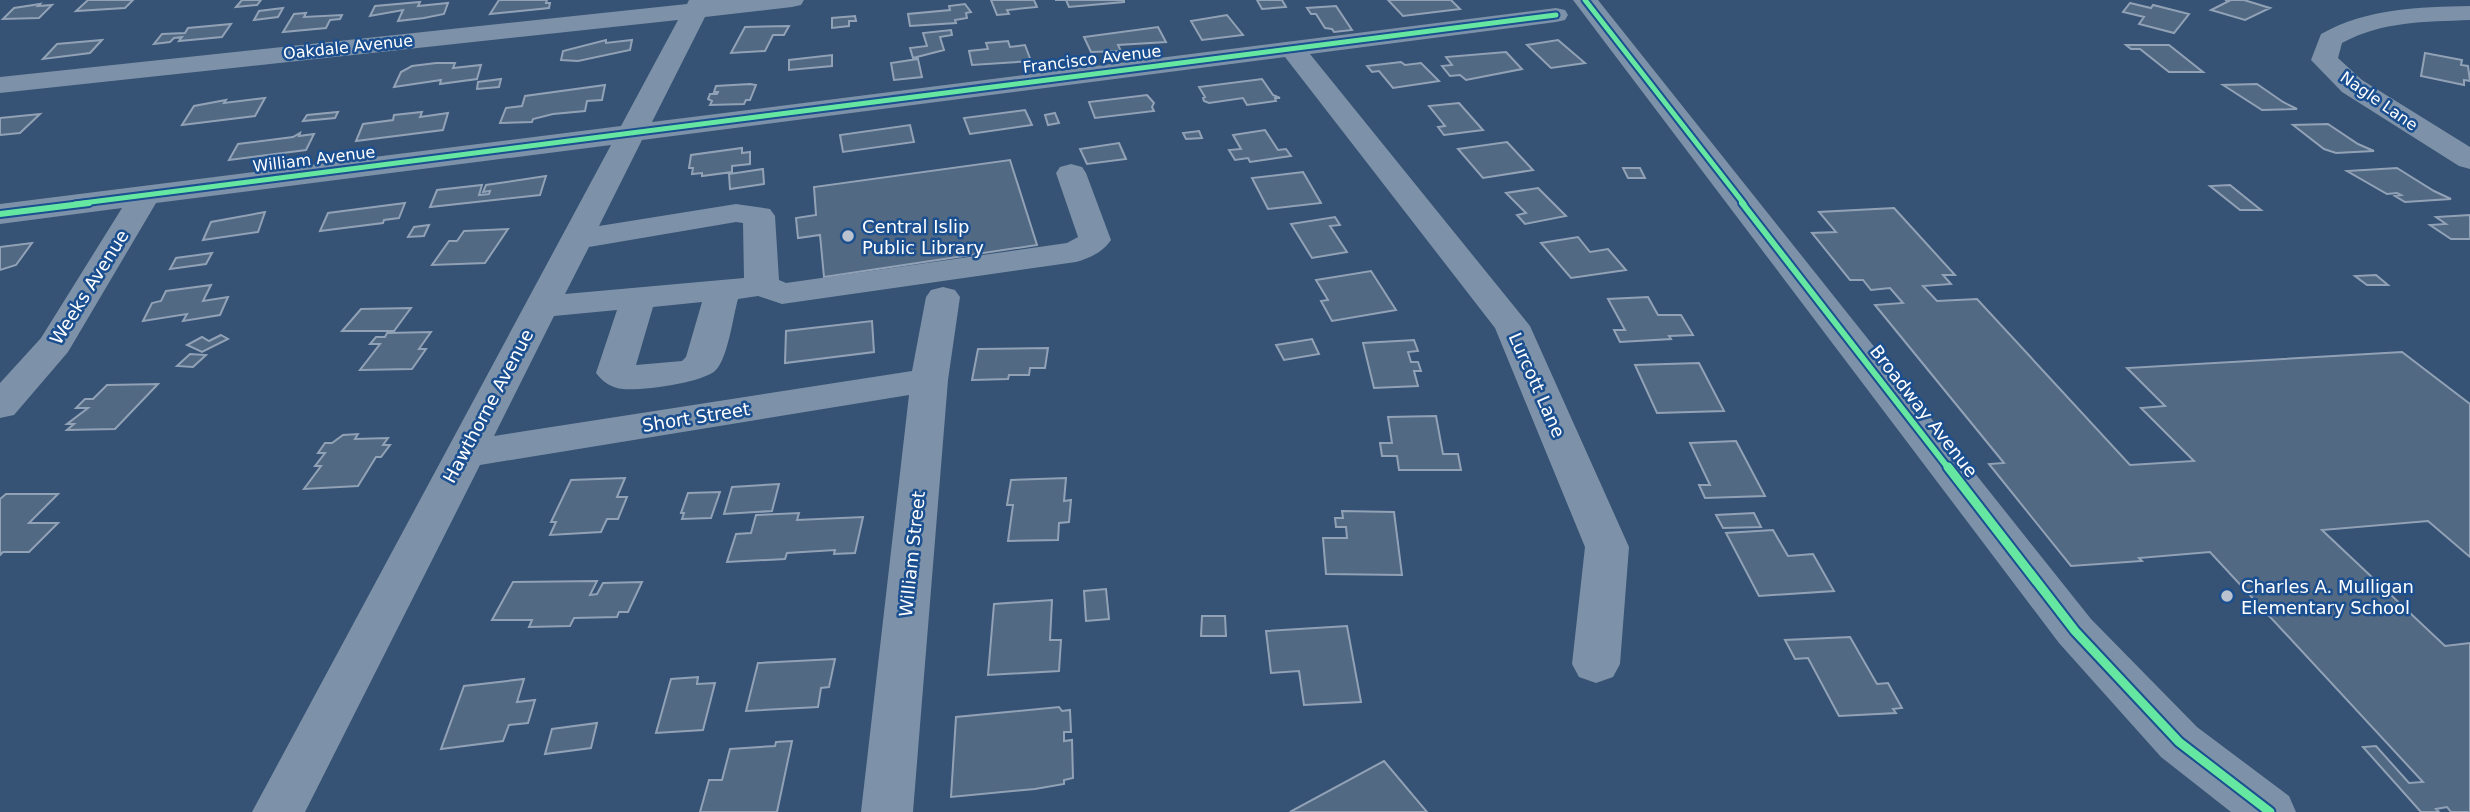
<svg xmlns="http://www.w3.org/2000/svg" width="2470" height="812" font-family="'DejaVu Sans',sans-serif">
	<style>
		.building { fill: #526984; stroke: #92a2b6; stroke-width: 2 }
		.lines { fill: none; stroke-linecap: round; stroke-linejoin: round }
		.minor { fill: #7d92a8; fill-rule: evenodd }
		.cycleway-far2-casing { stroke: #1b4f8f; stroke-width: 9 }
		.cycleway-far1-casing { stroke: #1b4f8f; stroke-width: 10 }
		.cycleway-casing { stroke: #1b4f8f; stroke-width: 13 }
		.cycleway-far2 { stroke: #66e7a1; stroke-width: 5 }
		.cycleway-far1 { stroke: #66e7a1; stroke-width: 6 }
		.cycleway { stroke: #66e7a1; stroke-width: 9 }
		.poi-dot { fill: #b9c2ce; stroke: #1b4f8f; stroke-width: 2.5 }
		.labels { text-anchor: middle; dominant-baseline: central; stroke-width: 5; stroke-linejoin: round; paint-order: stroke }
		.far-street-label { font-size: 16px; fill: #fff; stroke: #1b4f8f }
		.poi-label { font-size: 18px; fill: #fff; stroke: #1b4f8f; text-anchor: start }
		.street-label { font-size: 18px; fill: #fff; stroke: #1b4f8f }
	</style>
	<rect width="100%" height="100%" fill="#365274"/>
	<!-- building -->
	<path class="building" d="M88 0H133L125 8 76 11Z
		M242 0H261L257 5 236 7Z
		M499 0H547L546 3H550L549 8 490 14Z
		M991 0H1034L1037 7 1007 10 1009 14 997 15Z
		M1055 0H1124V2L1069 7 1066 0Z
		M1257 0H1282L1286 7 1262 9Z
		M1388 0H1451L1460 9 1403 16Z
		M2225 0H2244L2270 8 2245 20 2211 10 2229 1Z
		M420 2 418 6 448 3 444 14 424 18 398 21 403 10 370 16 375 6Z
		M2130 3 2151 8 2153 5 2189 14 2174 33 2139 24 2144 17 2123 12Z
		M40 4 38 6 52 5 39 18 3 19 14 8Z
		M965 4 971 12 966 13 967 18 955 20 956 23 910 26 908 14 950 10 949 6Z
		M1336 6 1352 30 1334 32 1332 29 1325 28 1316 14H1311L1307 8Z
		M283 8 278 17 254 20 259 11Z
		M306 13 304 17 342 15 340 19 330 20 326 28 283 32 294 14Z
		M1227 15 1243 35 1202 40 1191 21Z
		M855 16 856 21H849V26L832 28V18Z
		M231 24 222 37 179 41 182 37 174 38 170 42 154 44 162 34 185 33 188 28Z
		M789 26 784 35H773L765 51 731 53 745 27Z
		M1158 27 1166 42 1118 45 1121 51 1091 52 1084 37Z
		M951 30 952 35 940 37 944 50 913 58 910 48 927 46 923 33Z
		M102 40 90 53 43 59 57 44Z
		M606 40V43L632 40 630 50 578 61 561 60 563 51Z
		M1558 40 1585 63 1551 68 1527 45Z
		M1008 41 1010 47 1025 45 1031 61 972 65 969 51 988 49 986 43Z
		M2126 45H2169L2203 72H2169L2140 49H2131Z
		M1506 52 1522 69 1466 80 1460 75 1450 76 1442 66 1452 65 1446 57Z
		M2425 53 2462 60 2461 65 2468 66 2470 81 2464 80V85L2421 76Z
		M832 55V66L789 70V60Z
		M918 59 922 77 894 80 891 63Z
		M1401 62 1405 65 1421 63 1439 81 1393 88 1379 71 1372 72 1367 66Z
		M436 63H455L453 68 481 65 477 79 440 84 441 80 394 87 401 72 412 66Z
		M501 79 499 87 477 89 478 82Z
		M1262 79 1273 95 1280 98H1275L1276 101 1247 105 1243 98 1209 103 1204 101 1203 98 1205 97 1199 87Z
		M750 84 756 85 750 100H746L744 104 710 105 712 101 708 99 710 94H717L718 92H714L716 86Z
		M2257 84 2283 102 2297 109 2262 110 2223 85Z
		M605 85 602 100 587 101 585 111 553 114 533 119 532 122 500 123 506 108 522 106 525 96Z
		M1147 95 1154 103 1152 107 1154 111 1095 118 1089 102Z
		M265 98 255 116 182 125 194 106 226 100 224 103Z
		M1459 103 1483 130 1444 135 1438 127 1445 126 1429 106Z
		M1025 110 1032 125 970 134 964 118Z
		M338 112 335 118 303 121 307 115Z
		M422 112 420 117 448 113 443 130 356 141 363 124 393 120 394 115Z
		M1055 113 1059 123 1048 125 1045 115Z
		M40 114 20 133 0 135V118Z
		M2328 124 2358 144 2374 151 2336 153 2324 149 2293 125Z
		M910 125 914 142 843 152 840 135Z
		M1265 130 1278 150 1286 149 1291 156 1250 162 1248 158 1235 160 1229 150 1241 149 1233 135Z
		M1199 131 1202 138 1186 139 1183 133Z
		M300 133 299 136 314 134 306 150 229 160 238 144 293 137Z
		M1507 142 1533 170 1483 178 1458 149Z
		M1119 143 1126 159 1087 164 1080 149Z
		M742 148V153L750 152V164L732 166V172L702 176V173L692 174 693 168H689L691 155Z
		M1010 160 1037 245 824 277 820 235 798 238 796 218 816 215 814 187Z
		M1623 168H1640L1645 178H1628Z
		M2397 168 2434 191 2451 199 2405 202 2395 196 2401 195 2397 193 2387 194 2347 171Z
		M763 169 764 184 730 189 729 174Z
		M1303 172 1321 203 1268 209 1252 178Z
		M546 176 540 195 430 207 437 190 482 185 479 195 489 194 490 191 483 192 486 185Z
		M2230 185 2261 210H2240L2210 186Z
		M1538 188 1566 216 1525 224 1517 215 1526 213 1506 193Z
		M405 203 399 218 384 220 383 223 320 231 328 213Z
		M1894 208 1955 275H1943L1951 284 1923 286 1937 301 1977 299 2130 465 2194 461 2141 408 2165 406 2127 368 2402 352 2470 404V557L2428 521 2322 530 2445 646 2470 643V812H2451L2447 807 2436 809 2439 812H2421L2363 747 2376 746 2409 783 2423 782 2210 552 2139 558 2142 561 2071 566 1989 464 2004 463 1875 305 1903 303 1890 288 1871 290 1863 280H1850L1812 233 1836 232 1819 212Z
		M265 212 258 232 203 240 211 222Z
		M2470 215V239H2451L2430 225 2446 224 2436 217Z
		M1335 217 1340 225 1330 226 1347 252 1312 258 1291 224Z
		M429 225 424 236 408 237 414 227Z
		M508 229 485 263 432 265 449 241H457L464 231Z
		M1578 237 1590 252 1608 249 1626 270 1571 278 1541 243Z
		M32 243 16 265 0 270V247Z
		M212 253 206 264 170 269 176 258Z
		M1371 271 1396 310 1332 321 1321 301 1328 300 1316 280Z
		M2376 275 2388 285H2367L2355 276Z
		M211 285 203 301 228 297 220 315 183 321 187 314 143 321 152 303 161 301 166 291Z
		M1648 297 1658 315H1681L1693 335 1669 336 1671 339 1620 342 1614 330H1625L1608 299Z
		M411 308 394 331H342L361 309Z
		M872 321 874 352 785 363 786 331Z
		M431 332 419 349H426L412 369 360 370 380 344H370L376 337H385L387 333Z
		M221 335 228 339 202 352 187 345 202 337 209 341Z
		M1312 339 1319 354 1284 360 1276 345Z
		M1414 340 1418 351 1408 352 1411 362H1418L1421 371H1414L1418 386 1374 388 1363 343Z
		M1048 348 1045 368H1030L1029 375H1009L1008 379 972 380 978 349Z
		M190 354 206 355 193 367 177 366Z
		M1699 363 1724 411 1657 413 1635 365Z
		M158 384 115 429 67 430 74 424H67L88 408H76L85 399H93L107 385Z
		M1436 416 1443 454H1458L1461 470H1399L1397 456H1382L1380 443H1392L1388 417Z
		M358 434 355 439 388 438 383 445H390L381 457H376L358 486 304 489 321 466H315L325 453H318L325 443H332L343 435Z
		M1736 441 1765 496 1705 498 1699 485H1710L1690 443Z
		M625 478 617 497H627L618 519H607L601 532 550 535 556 522H551L571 480Z
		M1066 478 1064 501 1071 500 1069 522 1059 523 1058 540 1008 541 1013 505H1007L1011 480Z
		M779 484 772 511 724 514 732 487Z
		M720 492 711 518 682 519 684 513H681L688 493Z
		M6 494H58L29 523H58L29 552H3L0 555V499Z
		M1342 511 1394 512 1402 575 1326 574 1323 538H1347L1346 527H1336L1335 518H1343Z
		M799 513 797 520 863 517 855 553 834 554 835 550 787 553 785 559 727 562 736 534 751 533 756 515Z
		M1754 513 1761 527 1723 528 1716 515Z
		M1773 530 1788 556 1813 554 1834 591 1759 596 1726 533Z
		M597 581 590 595 597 594 603 583 642 582 628 612H619L617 617 574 618 570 626 529 627 532 620H492L513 582Z
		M1106 589 1109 619 1086 621 1084 591Z
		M1052 600 1050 640H1061L1059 671 988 675 994 604Z
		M1202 616H1225L1226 636H1201Z
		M1347 626 1361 702 1304 705 1299 671 1271 673 1266 631Z
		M1850 637 1877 684 1888 683 1902 708 1893 709 1896 713 1839 716 1808 658 1795 659 1785 640Z
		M835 659 829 687 821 688 818 707 746 711 758 663Z
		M698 677 697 684 715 683 703 730 656 733 671 679Z
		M524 679 517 702 535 700 528 723 509 725 503 741 441 749 464 686Z
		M1059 707 1062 711 1070 710 1071 732H1064V741L1072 740 1073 778 1064 780V784L1035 789 951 797 956 717Z
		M597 723 591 748 545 754 552 729Z
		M792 741 777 812H700L709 780H722L730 749 775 746 776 742Z
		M1384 761 1427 812H1290Z"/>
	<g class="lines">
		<!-- minor -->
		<path class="minor" d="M689 0H804L801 5 792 7 705 17 652 122 1556 8 1565 10 1568 15 1565 20 1556 22 1310 54 1530 326 1629 547 1620 664 1613 677 1596 683 1579 677 1572 664 1585 547 1495 328 1285 57 642 140 599 226 736 204 770 209 775 216 779 280 786 283 1067 243 1078 237 1056 173 1060 167 1071 164 1082 167 1086 173 1111 240C1103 252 1090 258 1076 262L782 304 758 296 738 299C733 317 728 357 716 370 703 383 641 391 623 389 611 388 603 382 596 373L617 310 554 316 494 436 912 371 926 297 931 290 943 287 955 290 960 297 948 380 913 812H861L909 395 480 465 305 812H252L611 145 156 203 68 352 14 415 0 418V383L41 338 122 208 0 224V204L621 126 678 20 0 93V77L687 4ZM736 222 743 223 744 278 565 294 589 247ZM702 302 686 357 682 361 636 365 653 307Z
			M1573 0H1598L2091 619 2197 727 2289 796 2296 812H2231L2161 757 2059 643Z
			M2470 6V20C2425 22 2382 21 2342 43L2338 58 2362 80 2470 147V169L2459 166 2342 92 2311 60 2321 34C2368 8 2418 7 2470 6Z"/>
		<!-- cycleway-far2 casing -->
		<g class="cycleway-far2-casing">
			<path id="cycleway-far2" d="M1585 0 1744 204
				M75 204 1556 15"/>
		</g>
		<!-- cycleway-far1 casing -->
		<g class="cycleway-far1-casing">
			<path id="cycleway-far1" d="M1742 203 1949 469
				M0 214 89 203"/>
		</g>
		<!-- cycleway casing -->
		<g class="cycleway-casing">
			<path id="cycleway" d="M1948 467 2075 631 2179 742 2270 812"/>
		</g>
		<!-- cycleway-far2 -->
		<use href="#cycleway-far2" class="cycleway-far2"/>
		<!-- cycleway-far1 -->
		<use href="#cycleway-far1" class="cycleway-far1"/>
		<!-- cycleway -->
		<use href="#cycleway" class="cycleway"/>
	</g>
	<!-- markers -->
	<g class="poi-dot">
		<circle cx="848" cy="236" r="7"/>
		<circle cx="2227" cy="596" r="7"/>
	</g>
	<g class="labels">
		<!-- far-street labels -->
		<g class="far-street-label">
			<text transform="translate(348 47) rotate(-6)">Oakdale Avenue</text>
			<text transform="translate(1092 59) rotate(-7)">Francisco Avenue</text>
			<text transform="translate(2379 101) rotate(35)">Nagle Lane</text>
			<text transform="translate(314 159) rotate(-7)">William Avenue</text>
		</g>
		<!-- poi labels -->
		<g class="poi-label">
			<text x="862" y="226">Central Islip<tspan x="862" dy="21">Public Library</tspan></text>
			<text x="2241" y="586">Charles A. Mulligan<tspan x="2241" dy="21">Elementary School</tspan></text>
		</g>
		<!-- street labels -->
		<g class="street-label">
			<text transform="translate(89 287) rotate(-58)">Weeks Avenue</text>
			<text transform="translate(1537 385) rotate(66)">Lurcott Lane</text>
			<text transform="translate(488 406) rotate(-62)">Hawthorne Avenue</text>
			<text transform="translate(1924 411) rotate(52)">Broadway Avenue</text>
			<text transform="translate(696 417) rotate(-9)">Short Street</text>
			<text transform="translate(912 554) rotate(-84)">William Street</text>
		</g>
	</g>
</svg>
